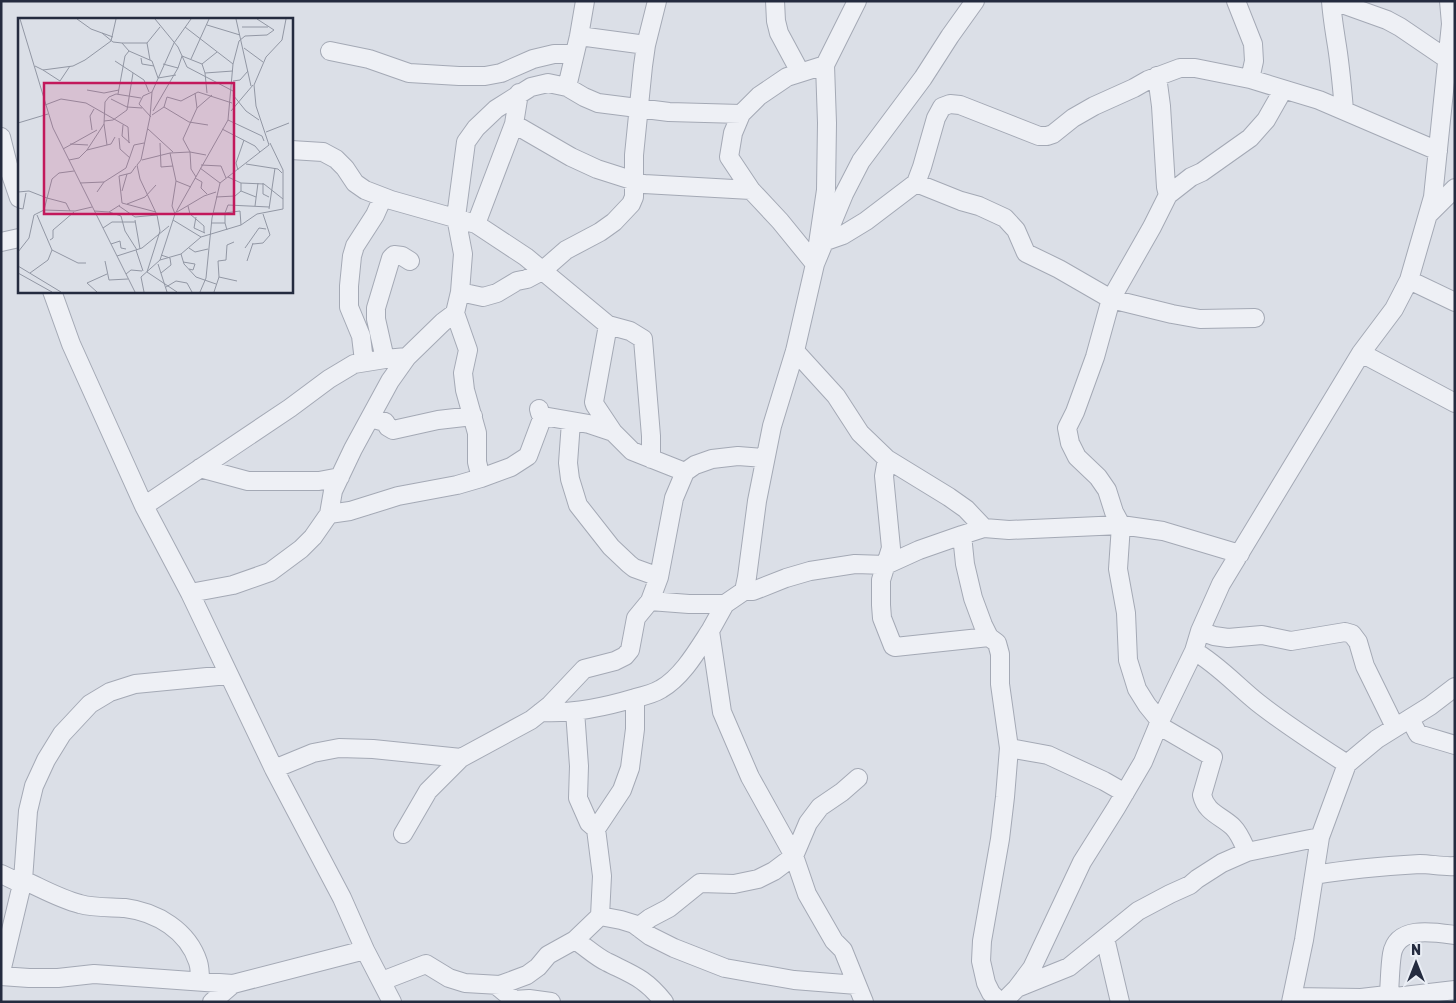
<svg xmlns="http://www.w3.org/2000/svg" width="1456" height="1003" font-family="Rubik,sans-serif">
	<style>
		.lines { fill: none; stroke-linecap: round; stroke-linejoin: round }
		.minor-casing { stroke: #a4a9b5; stroke-width: 20 }
		.minor { stroke: #eef0f5; stroke-width: 18 }
		.inset-road { fill: none; stroke: #9297a4; stroke-width: 1 }
		.view { fill: #c2185b; fill-opacity: 0.15; stroke: #c2185b; stroke-width: 2.5 }
		.inset-edge { fill: none; stroke: #242b3f; stroke-width: 2.5 }
	</style>
	<rect width="100%" height="100%" fill="#dbdfe7"/>
	<g class="lines">
		<!-- minor casing -->
		<g class="minor-casing">
			<path id="minor" d="M775 1 776 21 779 33 800 72
				M857 1 825 65 827 123 826 190 815 264 795 351 772 426 757 501 747 577 744 591 725 604 710 631 722 712 750 777 794 856 807 894 834 941 843 950 864 1002
				M1236 1 1253 44 1254 61 1250 79
				M1331 1C1332 15 1334 27 1336 40 1340 63 1342 86 1344 110
				M1334 1 1387 20 1400 27 1447 59
				M579 36 646 45
				M330 51 369 59 409 73 459 76H485L501 73 533 59 554 54H574
				M825 65 787 77 759 96 741 114 733 133 729 157 751 190 780 221 815 264 844 194 861 161 923 78 950 36 975 1
				M1157 76 1161 106 1166 187 1168 195
				M567 87 579 36 585 1
				M514 124 571 157 597 169 644 184 751 190
				M1 137 9 169 19 198
				M291 150 323 152 336 159 345 168 355 183 365 190 391 200 476 224 526 257 608 325 630 331 643 339 651 436V459
				M916 183 961 201 979 206 1005 218 1016 230 1026 253 1059 269 1111 299 1172 314 1200 319 1255 318
				M1429 214 1455 188
				M476 224 514 124 519 93
				M1 242 19 238
				M823 242 843 235 866 221 916 183 922 167 936 118 942 107 950 104 960 105 1039 136H1047L1053 134 1073 118 1094 106 1134 88 1148 80 1180 68H1195L1250 79 1319 100 1438 151
				M1409 280 1455 302
				M52 291 71 344 144 506 190 593 274 769 342 898 365 950 392 1002
				M460 292 483 297 497 293 517 281 527 279 542 271 566 250 600 232 614 222 631 204 634 197V155L643 66 646 45 657 1
				M455 313 468 350 463 373 465 390 477 433V462L481 478
				M608 325 594 402 595 405 613 432 632 451 685 472
				M795 351 836 396 860 433 887 459 949 497 966 509 984 528
				M1361 353 1455 403
				M385 359 376 319V308L391 258 394 255 402 256 410 261
				M364 361 361 336 349 307V286L352 256 355 246 375 215 383 197
				M539 409 540 413 543 416 589 424 613 432
				M370 418 385 422 388 427 393 430 438 420 473 416
				M571 422 568 463 570 479 578 505 611 547 629 564 634 568 659 577
				M887 459 884 476 891 548 881 580V605L882 618 893 646 895 647 989 637
				M200 468 248 481H319L340 477
				M144 506 290 408 329 379 354 364 385 359 407 357
				M329 514 350 511 398 496 457 485 481 478 511 467 528 456 543 416
				M744 591H753L786 578 810 571 855 564 886 565 919 550 962 535
				M190 593 233 585 270 572 301 549 313 537 329 514 333 491 353 449 390 381 407 357 443 322 455 313 460 292 463 254 456 217 466 142 476 128 496 109 531 87 548 83 567 87 584 97 598 103 669 112 741 114
				M650 601 689 604H725
				M1200 631 1214 636 1228 638 1262 635 1291 641 1345 632 1352 634 1358 642 1365 666 1395 727
				M1194 651C1217 664 1236 685 1257 702 1286 725 1316 744 1347 764
				M541 712C573 714 605 707 635 698 644 696 653 694 661 689 682 677 697 651 710 631
				M1410 719 1418 734 1455 745
				M1160 721 1147 705 1137 689 1128 660 1126 613 1118 569 1121 525 1114 512 1107 490 1098 477 1077 457 1070 443 1067 428 1075 412 1095 357 1111 299 1152 227 1168 195 1191 177 1202 172 1250 138 1266 120 1283 90
				M1158 725 1213 757 1202 795C1206 813 1222 816 1233 827 1240 834 1243 843 1247 852
				M1009 748 1048 755 1104 781 1125 793
				M274 769 313 753 339 748 373 749 461 758
				M596 829 622 790 630 768 635 729V698
				M403 834 428 791 461 758 531 720 550 705 584 669 615 661 625 656 630 650 636 618 650 601 659 577 674 498 685 472 695 465 712 459 738 456 765 458
				M1 874 22 884
				M1315 875C1349 869 1385 866 1420 864 1431 864 1443 867 1455 866
				M23 880C41 888 60 899 80 904 94 908 110 907 125 908 157 912 188 931 198 962 200 968 200 975 200 981
				M600 916 621 920 634 924 650 936 674 948 725 968 794 980 857 985
				M638 927 650 918 669 908 700 883 734 884 758 879 774 871 794 856 808 823 820 807 842 792 858 778
				M1105 938 1120 1002
				M575 940C586 947 596 957 607 962 633 975 645 978 664 1002
				M1 972 23 880 28 811 34 786 46 760 62 734 90 704 110 692 135 684 228 675
				M1 976 29 978H58L94 974 233 984 365 950
				M382 981 426 964 449 978 465 983 500 985 527 975 538 967 548 955 575 940 600 916 602 876 596 829 589 823 578 798 579 766 575 711
				M496 985 514 1000 529 999 551 1002
				M1017 988 1069 967 1138 911 1170 894 1190 885 1197 879 1222 863 1247 852 1320 837
				M1292 997 1361 998 1387 995 1389 993C1390 980 1390 966 1392 954 1397 925 1434 932 1455 935
				M212 1002 233 984
				M1000 1002 991 993 986 983 981 961 982 941 1000 839 1005 797 1009 748 1000 684V654L997 643 989 637 983 625 973 598 965 564 962 535 984 528 1009 530 1121 525 1163 531 1240 554
				M1003 1002 1017 988 1032 968 1082 862 1116 808 1143 762 1160 721 1194 651 1200 631 1221 584 1361 353 1394 309 1409 280 1433 197 1451 24 1449 1
				M1291 1002 1304 940 1320 837 1347 764 1377 739 1430 706 1455 687
				M1387 1002V995L1395 997 1455 990"/>
		</g>
		<!-- minor -->
		<use href="#minor" class="minor"/>
	</g>
	<!-- overview -->
	<g transform="translate(18 18)">
		<rect width="275" height="275" fill="#dbdfe7"/>
		<path class="inset-road" d="M2 1 35 110 117 274M59 1 73 11 95 19M137 1 160 29 169 49 215 73M218 1 233 68M189 7 222 17M167 9 215 46M224 9H250M84 15 95 24 104 25 111 33M104 25H129M226 30 245 44M123 40 124 46 136 48M173 41 191 1M132 42 129 25 142 9M97 43 126 62 131 74M145 46 160 50 164 38 184 46M17 48 25 52 55 48 67 42 93 23 98 1M25 52 42 63 52 48M187 55 184 46 199 34M215 63 222 62 230 53M69 72 86 75 101 72M177 75 179 90M189 75 187 55 215 53M100 76 107 38 111 33 134 43 140 60 158 57M215 77 228 93 241 102M93 81 109 89 124 90M27 87 43 81 68 85 110 109 111 125M146 89 171 104 190 107M135 93 160 50M213 93 235 67M134 97 146 89 149 79 163 83 180 74 214 85M133 99 121 86 125 78 134 74M210 102 244 118 246 123M86 103 95 102 109 92 115 55M0 105 30 96M86 106 89 127M105 107 104 118 112 125M130 111 155 134M204 111 237 128 242 134M74 112 72 98 76 91M248 114 271 105M101 120 102 131 112 140M142 125 143 149 155 148M52 126 70 127M45 131 79 112M69 132 93 126 97 119M51 142 61 140 69 132 86 106 87 84 91 79 98 76 123 80M124 142 152 135M228 146 260 151 264 155M183 147 203 148 208 160M182 150 202 165M220 152 218 145 226 122M101 158 104 185M101 158 113 155 118 148M178 159 173 151 172 134 165 121 179 90 194 77M210 159 223 165 246 166 265 181M177 160 184 164 183 170 189 176M158 163 173 169M62 165 86 164M223 165V173L238 179M245 165V176L251 179M104 173 109 156M0 174 11 173 29 180M79 174 86 164 108 150 116 127 126 125M198 179 217 178 223 173M29 180 48 185 52 193M104 185 138 194M109 186 127 179 138 167M101 188 117 199 139 197M170 188 172 196 186 208V215M237 188 240 165M0 190 5 191 8 175M251 191 257 150M26 192 34 161 41 155 56 153M76 193 91 194 102 187M91 194 103 198 107 213 119 232M159 194 186 178 198 174M195 195H207L210 187 251 189M157 196 154 188 158 163 152 135 172 134 188 137M19 197 34 232 60 245H68M178 199 176 210 187 215M117 202 122 231M155 202 183 219 223 207 239 196 265 191V152L252 125M193 205H207L209 212M207 205V195L222 193 223 207M85 210 94 204H117M32 222 35 220V212L56 194M93 226 102 223 103 230 108 231M235 226 245 225 252 217 245 196M171 230 177 234 190 231M227 230 241 210 248 211M118 232 125 253M0 234 11 220 16 197 26 192 57 193 74 189M163 236 166 246 178 259 198 266M143 237 152 240 153 247 143 255M99 238 124 230 151 208M142 242 163 236 183 219M87 243 91 262 110 261M229 243 235 225M165 244 177 246 175 252 171 251M140 246 149 274M0 248 43 274M129 254 142 213 139 197 122 161 119 147 123 142 132 99 134 74 156 25 173 1M129 254 159 274M0 255 34 274M12 255 30 242 34 232M108 256 113 252 124 253M201 259 219 263M148 269 158 263 169 265 174 274M79 274 69 265 89 256M126 274 123 259 142 242 157 196 210 102 215 46 221 23 227 18 249 17 256 12 239 1M182 274 188 260 194 200 202 165 251 127 238 88 236 67 248 39 264 22 268 1M196 274 201 259 200 243 208 242 209 227 216 224"/>
		<path class="view" d="M26 65H216V196H26Z"/>
		<rect width="275" height="275" class="inset-edge"/>
	</g>
	<!-- border -->
	<rect width="1456" height="1003" fill="none" stroke="#242b3f" stroke-width="5"/>
	<!-- north arrow -->
	<g transform="translate(1416 963)" stroke="#eaeef5" stroke-width="4" paint-order="stroke">
	<path d="M0-4L9 19L0 12L-9 19Z" fill="#242b3f"/>
	<text y="-8" font-size="14" font-weight="bold" text-anchor="middle" fill="#242b3f">N</text>
	</g>
</svg>
